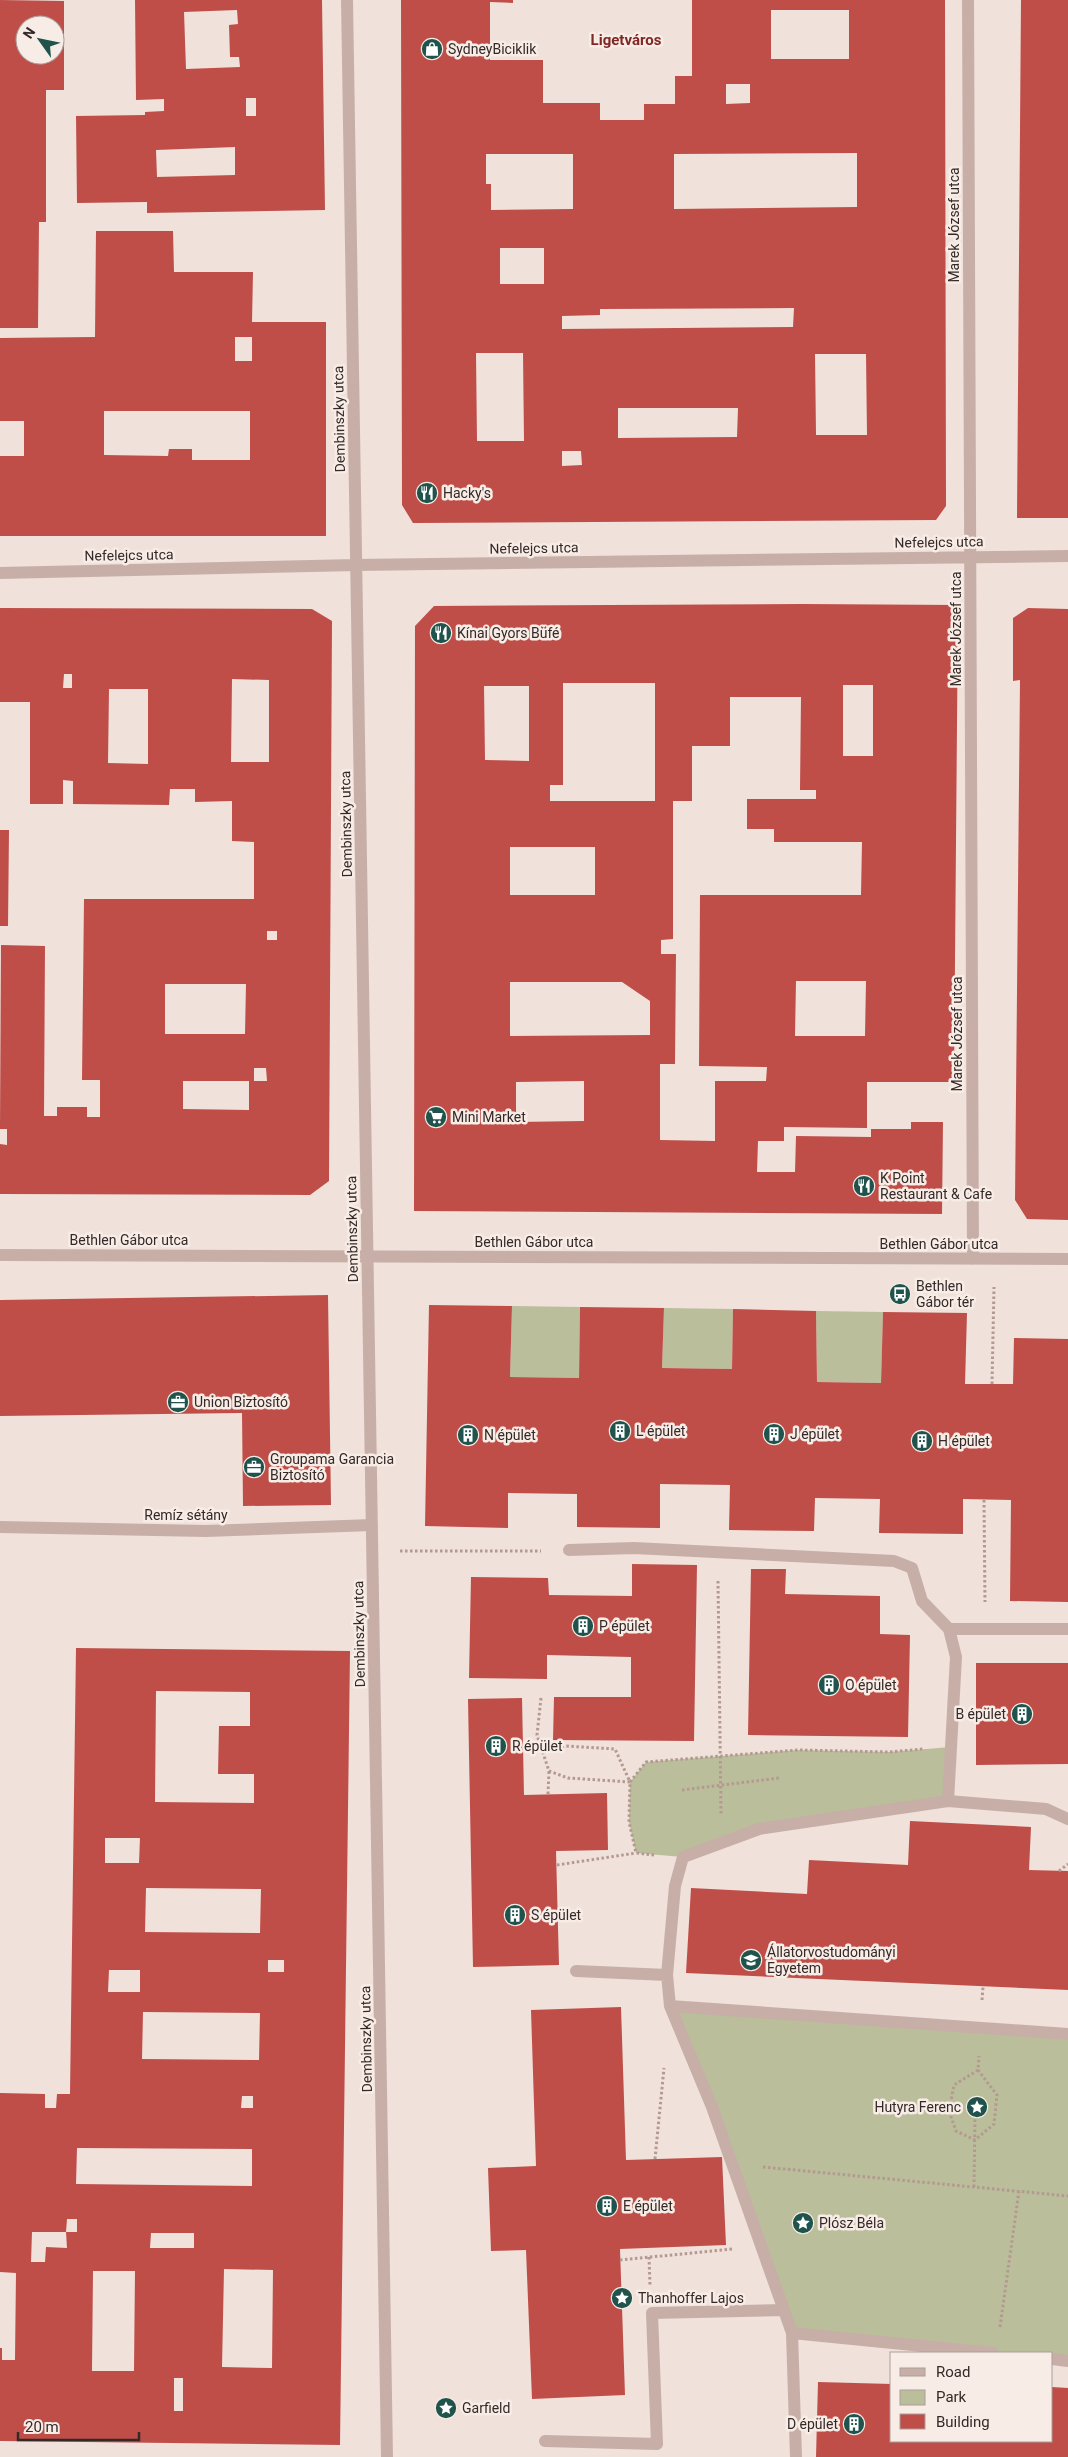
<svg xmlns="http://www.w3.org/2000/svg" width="1068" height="2457" font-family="Roboto,sans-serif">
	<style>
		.green { fill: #babe9b }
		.building { fill: #bf4e49; fill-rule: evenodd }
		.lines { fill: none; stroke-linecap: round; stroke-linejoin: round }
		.path { stroke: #b39991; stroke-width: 3; stroke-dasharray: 2.5 2.5; stroke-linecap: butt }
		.service { stroke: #c7afa7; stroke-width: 12 }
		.minor { stroke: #c7afa7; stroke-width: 12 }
		.labels { text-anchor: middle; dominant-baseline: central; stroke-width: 5; stroke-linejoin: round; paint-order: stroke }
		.poi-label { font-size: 14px; fill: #342927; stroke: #f8ece6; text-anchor: start }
		.street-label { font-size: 14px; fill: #342927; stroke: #f8ece6 }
		.neighbourhood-label { font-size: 15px; font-weight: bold; fill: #7f2825; stroke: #f8ece6 }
	</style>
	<rect width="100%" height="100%" fill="#f0e1da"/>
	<!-- green -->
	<path class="green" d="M512 1306 580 1307 579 1378 510 1377Z
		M664 1308 733 1309 732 1369 662 1368Z
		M816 1311 883 1312 881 1383 817 1382Z
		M951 1747 948 1801 759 1829 683 1857 636 1853 629 1822 630 1782 646 1762 798 1750 889 1752Z
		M670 2006 1068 2034V2361L1052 2353H993L792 2333Z"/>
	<!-- building -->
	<path class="building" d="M0 0 64 1V90H46V222H39L38 328H0ZM25 25H55V55H25Z
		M135 0H322L325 210 147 213V202L77 203 76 116 145 115V112L164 111V99L136 100ZM237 10 238 24 229 25 230 57H239L240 67 186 69 184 12ZM246 98H256V116H246ZM235 147V175L157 177 156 150Z
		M401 0H513V3L490 2V60H543V103H600V120H644V104H675V76H692V0H945L946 506 936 520 413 523 402 505ZM771 10H849V59H771ZM726 84H750V103L726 104ZM857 153V207L674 209V154ZM486 154H573V209L491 210V184H486ZM500 248H544V284H500ZM794 308 793 327 562 329V316L600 315V309ZM476 353H523L524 441H477ZM815 354H866L867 435H816ZM618 408H738L737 437 618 438ZM562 451H581L582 465 562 466Z
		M1021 0H1068V518H1017Z
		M96 231H173L174 272H253L252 322H326V536H0V456H24V421H0V338L95 337ZM235 337H252V361H235ZM104 411H250V460H192V449H169L168 456 104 455Z
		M802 604 958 605 954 1082H867V1128L784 1127V1141H758L757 1172H795L796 1136 871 1137V1129H911V1122H943L942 1214 414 1211 415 626 434 606ZM563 683H655V801H550V785H563ZM843 685H873V756H843ZM484 686H529V761L485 760ZM730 697H801L800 790H816V799H747V829H774V842H862L861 895H700L699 1066 767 1067 766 1081H715V1141L660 1140V1064H675L676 954H661V940L673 939V801H692V746H730ZM510 847H595V895H510ZM796 981H866L865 1036H795ZM510 982H622L650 1001V1035L510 1036ZM584 1081V1121L516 1122V1082Z
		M0 608 312 609 332 621 329 1181 310 1195 0 1194V1144L7 1145V1129H0L1 945 45 946 44 1116H57V1107H87V1117H100V1080H82L84 899H254V842L232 841V801L195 802V789H170L169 805 73 804V781L63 780V804H30V702H0ZM64 674H72V688H63ZM232 679 269 680V762H231ZM109 689H148V764L108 763ZM267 931H277V940H267ZM165 984H246L245 1034H165ZM254 1068H266L267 1081H254ZM183 1081H249V1110L183 1109Z
		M1028 608 1068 609V1220L1027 1219 1015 1200 1020 680 1013 681V618Z
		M0 830H9L8 926H0Z
		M328 1295 331 1505 243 1506 242 1413 0 1416V1300Z
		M429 1305 512 1306 510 1377 579 1378 580 1307 664 1308 662 1368 732 1369 733 1309 816 1311 817 1382 881 1383 883 1312 967 1313 965 1384H1013L1014 1338 1068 1339V1602L1010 1601 1011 1500 963 1499V1534L879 1533 880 1499 815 1498 814 1531 729 1530 730 1485 660 1484V1528L577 1527V1494L508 1493V1528L425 1526Z
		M632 1564 697 1565 694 1741 553 1740 554 1697H631V1657L547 1655V1679L469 1678 471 1577 548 1578 549 1595 632 1596Z
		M751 1569H786L785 1594 880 1596V1634L910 1635 908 1737 748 1735Z
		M76 1648 350 1651 340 2445 0 2441V2348H2V2360H15L16 2273 0 2272V2093L45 2094V2108H56L57 2094H70ZM156 1691 250 1692V1726H219L218 1774H254V1803L155 1802ZM105 1838H140L139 1863H105ZM146 1888 261 1889 260 1933 145 1932ZM268 1960H284V1972H268ZM109 1970H140V1992H108ZM143 2012 260 2013 259 2060 142 2059ZM242 2096H253V2108H241ZM77 2148 252 2149V2186L76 2184ZM67 2219H77V2232H66L67 2248 46 2247 45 2262H31L32 2232H66ZM151 2233H194V2248H150ZM224 2269 273 2270 272 2368 222 2367ZM93 2271H135L134 2371H92ZM174 2378H183V2411H174Z
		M976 1663H1068V1764L976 1765Z
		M522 1698 524 1795 607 1793 608 1850 556 1851 559 1965 473 1967 468 1699Z
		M910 1821 1031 1827 1029 1870 1068 1871V1990L686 1973 691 1888 807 1894 809 1860 908 1865Z
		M621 2007 626 2160 722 2157 726 2245 620 2249 625 2395 532 2399 526 2250 491 2251 488 2168 536 2166 531 2010Z
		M818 2382 892 2384V2441H1052V2387L1068 2388V2457H816Z"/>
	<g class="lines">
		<!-- path -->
		<path class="path" d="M992 1384 994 1287
			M984 1500 985 1602
			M400 1551H541
			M718 1581 721 1814
			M541 1698 537 1735 549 1771 568 1778 630 1782 615 1749 566 1746 542 1751
			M682 1790 779 1778
			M548 1794 549 1771
			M654 1855 636 1853 629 1822 630 1782 646 1762 798 1750 889 1752 923 1749
			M557 1865 636 1853
			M1059 1871 1068 1864
			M982 2000 983 1987
			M978 2070 954 2085 949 2111 956 2131 975 2140 994 2124 997 2095 978 2070 979 2056
			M655 2159 664 2068
			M763 2167 1068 2196
			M974 2187 975 2115
			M649 2257 650 2285
			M620 2260 733 2249
			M1000 2327 1019 2191"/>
		<!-- service -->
		<path class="service" d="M569 1550 634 1548 894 1561 912 1568 922 1601 949 1629 956 1657 948 1801
			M949 1629H1068
			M576 1971 667 1975
			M670 2006 1068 2034
			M792 2333 712 2107 670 2006 667 1975 675 1886 683 1857 759 1829 948 1801 1046 1809 1068 1819
			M1052 2359 1068 2361
			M545 2441 657 2444 652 2313 784 2310
			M796 2457 792 2333 993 2353"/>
		<!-- minor -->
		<path class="minor" d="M347 0 387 2457
			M968 0 973 1259
			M0 573 356 565 1068 556
			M0 1255 1068 1259
			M0 1527 206 1531 372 1525"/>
	</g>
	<!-- icons -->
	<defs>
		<g id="shop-disc" transform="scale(1.125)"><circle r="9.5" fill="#1f534c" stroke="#f8ece6"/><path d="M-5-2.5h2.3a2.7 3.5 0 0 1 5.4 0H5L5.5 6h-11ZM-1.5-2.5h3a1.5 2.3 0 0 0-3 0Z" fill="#fff"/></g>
		<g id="restaurant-disc" transform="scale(1.125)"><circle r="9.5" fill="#1f534c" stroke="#f8ece6"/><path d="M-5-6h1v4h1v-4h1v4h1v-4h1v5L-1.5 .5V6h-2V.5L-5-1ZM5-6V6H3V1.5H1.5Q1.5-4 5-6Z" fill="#fff"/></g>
		<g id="supermarket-disc" transform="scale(1.125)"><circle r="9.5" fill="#1f534c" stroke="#f8ece6"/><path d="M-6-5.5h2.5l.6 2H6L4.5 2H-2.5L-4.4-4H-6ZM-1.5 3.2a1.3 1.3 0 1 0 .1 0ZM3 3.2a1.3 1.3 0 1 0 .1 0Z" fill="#fff"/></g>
		<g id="bus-disc" transform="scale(1.125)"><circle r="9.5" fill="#1f534c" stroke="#f8ece6"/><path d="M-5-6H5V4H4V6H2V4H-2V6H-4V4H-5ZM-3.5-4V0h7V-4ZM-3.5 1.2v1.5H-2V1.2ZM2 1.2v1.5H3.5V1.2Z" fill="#fff"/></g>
		<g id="office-disc" transform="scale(1.125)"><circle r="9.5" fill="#1f534c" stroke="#f8ece6"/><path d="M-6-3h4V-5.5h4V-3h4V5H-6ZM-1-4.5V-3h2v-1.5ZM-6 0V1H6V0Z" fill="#fff"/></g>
		<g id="building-disc" transform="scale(1.125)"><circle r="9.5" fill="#1f534c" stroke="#f8ece6"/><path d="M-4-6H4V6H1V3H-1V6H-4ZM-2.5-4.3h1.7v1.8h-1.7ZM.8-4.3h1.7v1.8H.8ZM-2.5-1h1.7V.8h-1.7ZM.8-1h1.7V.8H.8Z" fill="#fff"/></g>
		<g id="university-disc" transform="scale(1.125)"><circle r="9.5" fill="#1f534c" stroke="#f8ece6"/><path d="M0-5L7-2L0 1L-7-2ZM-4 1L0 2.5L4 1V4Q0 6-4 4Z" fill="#fff"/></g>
		<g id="sight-disc" transform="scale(1.125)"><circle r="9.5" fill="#1f534c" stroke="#f8ece6"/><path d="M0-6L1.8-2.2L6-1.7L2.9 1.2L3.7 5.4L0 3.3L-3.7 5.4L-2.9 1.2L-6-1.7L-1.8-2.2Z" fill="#fff"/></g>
	</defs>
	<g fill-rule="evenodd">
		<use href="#shop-disc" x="432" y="49"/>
		<use href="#restaurant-disc" x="427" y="493"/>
		<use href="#restaurant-disc" x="441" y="633"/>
		<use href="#supermarket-disc" x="436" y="1117"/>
		<use href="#restaurant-disc" x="864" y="1186"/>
		<use href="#bus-disc" x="900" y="1294"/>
		<use href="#office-disc" x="178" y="1402"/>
		<use href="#building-disc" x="620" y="1431"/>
		<use href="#building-disc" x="774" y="1434"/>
		<use href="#building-disc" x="468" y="1435"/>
		<use href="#building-disc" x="922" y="1441"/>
		<use href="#office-disc" x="254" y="1467"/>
		<use href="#building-disc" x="583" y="1626"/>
		<use href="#building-disc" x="829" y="1685"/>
		<use href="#building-disc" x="1022" y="1714"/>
		<use href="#building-disc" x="496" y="1746"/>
		<use href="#building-disc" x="515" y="1915"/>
		<use href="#university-disc" x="751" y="1960"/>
		<use href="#sight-disc" x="977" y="2107"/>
		<use href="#building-disc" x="607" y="2206"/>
		<use href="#sight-disc" x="803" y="2223"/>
		<use href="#sight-disc" x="622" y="2298"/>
		<use href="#sight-disc" x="446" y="2408"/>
		<use href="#building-disc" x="854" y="2424"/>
	</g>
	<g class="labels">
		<!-- poi labels -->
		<g class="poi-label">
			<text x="448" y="49">SydneyBiciklik</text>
			<text x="443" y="493">Hacky's</text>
			<text x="457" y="633">Kínai Gyors Büfé</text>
			<text x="452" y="1117">Mini Market</text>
			<text x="880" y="1178">K Point<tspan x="880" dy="16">Restaurant &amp; Cafe</tspan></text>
			<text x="916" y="1286">Bethlen<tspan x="916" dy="16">Gábor tér</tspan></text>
			<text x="194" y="1402">Union Biztosító</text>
			<text x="636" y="1431">L épület</text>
			<text x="790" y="1434">J épület</text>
			<text x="484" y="1435">N épület</text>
			<text x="938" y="1441">H épület</text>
			<text x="270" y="1459">Groupama Garancia<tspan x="270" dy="16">Biztosító</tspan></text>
			<text x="599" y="1626">P épület</text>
			<text x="845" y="1685">O épület</text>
			<text x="1006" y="1714" text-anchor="end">B épület</text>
			<text x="512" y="1746">R épület</text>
			<text x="531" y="1915">S épület</text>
			<text x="767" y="1952">Állatorvostudományi<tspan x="767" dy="16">Egyetem</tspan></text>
			<text x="961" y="2107" text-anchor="end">Hutyra Ferenc</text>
			<text x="623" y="2206">E épület</text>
			<text x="819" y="2223">Plósz Béla</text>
			<text x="638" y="2298">Thanhoffer Lajos</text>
			<text x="462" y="2408">Garfield</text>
			<text x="838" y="2424" text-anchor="end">D épület</text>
		</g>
		<!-- street labels -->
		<g class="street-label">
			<text transform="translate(954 225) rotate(-90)">Marek József utca</text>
			<text transform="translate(339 419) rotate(-91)">Dembinszky utca</text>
			<text transform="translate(939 542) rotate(-1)">Nefelejcs utca</text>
			<text transform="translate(534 548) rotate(-1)">Nefelejcs utca</text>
			<text transform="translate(129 555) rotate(-1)">Nefelejcs utca</text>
			<text transform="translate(956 629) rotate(-90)">Marek József utca</text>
			<text transform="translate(346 824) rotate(-91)">Dembinszky utca</text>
			<text transform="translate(957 1034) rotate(-90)">Marek József utca</text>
			<text transform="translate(352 1229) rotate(-91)">Dembinszky utca</text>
			<text x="129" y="1240">Bethlen Gábor utca</text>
			<text x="534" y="1242">Bethlen Gábor utca</text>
			<text x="939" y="1244">Bethlen Gábor utca</text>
			<text x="186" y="1515">Remíz sétány</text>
			<text transform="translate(359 1634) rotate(-91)">Dembinszky utca</text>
			<text transform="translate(366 2039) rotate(-91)">Dembinszky utca</text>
		</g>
		<!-- neighbourhood labels -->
		<g class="neighbourhood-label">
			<text x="626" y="40">Ligetváros</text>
		</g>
	</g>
	<!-- legend -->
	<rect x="890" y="2352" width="162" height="90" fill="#f8ece6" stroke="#aa9e9a"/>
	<rect x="900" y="2368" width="25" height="8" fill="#c7afa7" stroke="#aa9e9a"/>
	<text x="936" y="2377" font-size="15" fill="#342927">Road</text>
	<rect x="900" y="2390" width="25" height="15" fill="#babe9b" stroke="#aa9e9a"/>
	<text x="936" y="2402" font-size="15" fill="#342927">Park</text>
	<rect x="900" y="2414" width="25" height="15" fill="#bf4e49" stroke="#aa9e9a"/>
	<text x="936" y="2427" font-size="15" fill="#342927">Building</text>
	<!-- north arrow -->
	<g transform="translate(40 40) rotate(303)"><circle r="24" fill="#f8ece6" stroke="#aa9e9a"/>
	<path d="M0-4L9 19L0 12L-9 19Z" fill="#1f534c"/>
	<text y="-8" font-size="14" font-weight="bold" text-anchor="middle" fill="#342927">N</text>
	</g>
	<!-- scale -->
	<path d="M18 2432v8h121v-8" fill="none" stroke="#342927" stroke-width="2.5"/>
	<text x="25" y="2432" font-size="15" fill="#342927" stroke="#f8ece6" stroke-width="4" paint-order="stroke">20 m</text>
</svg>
